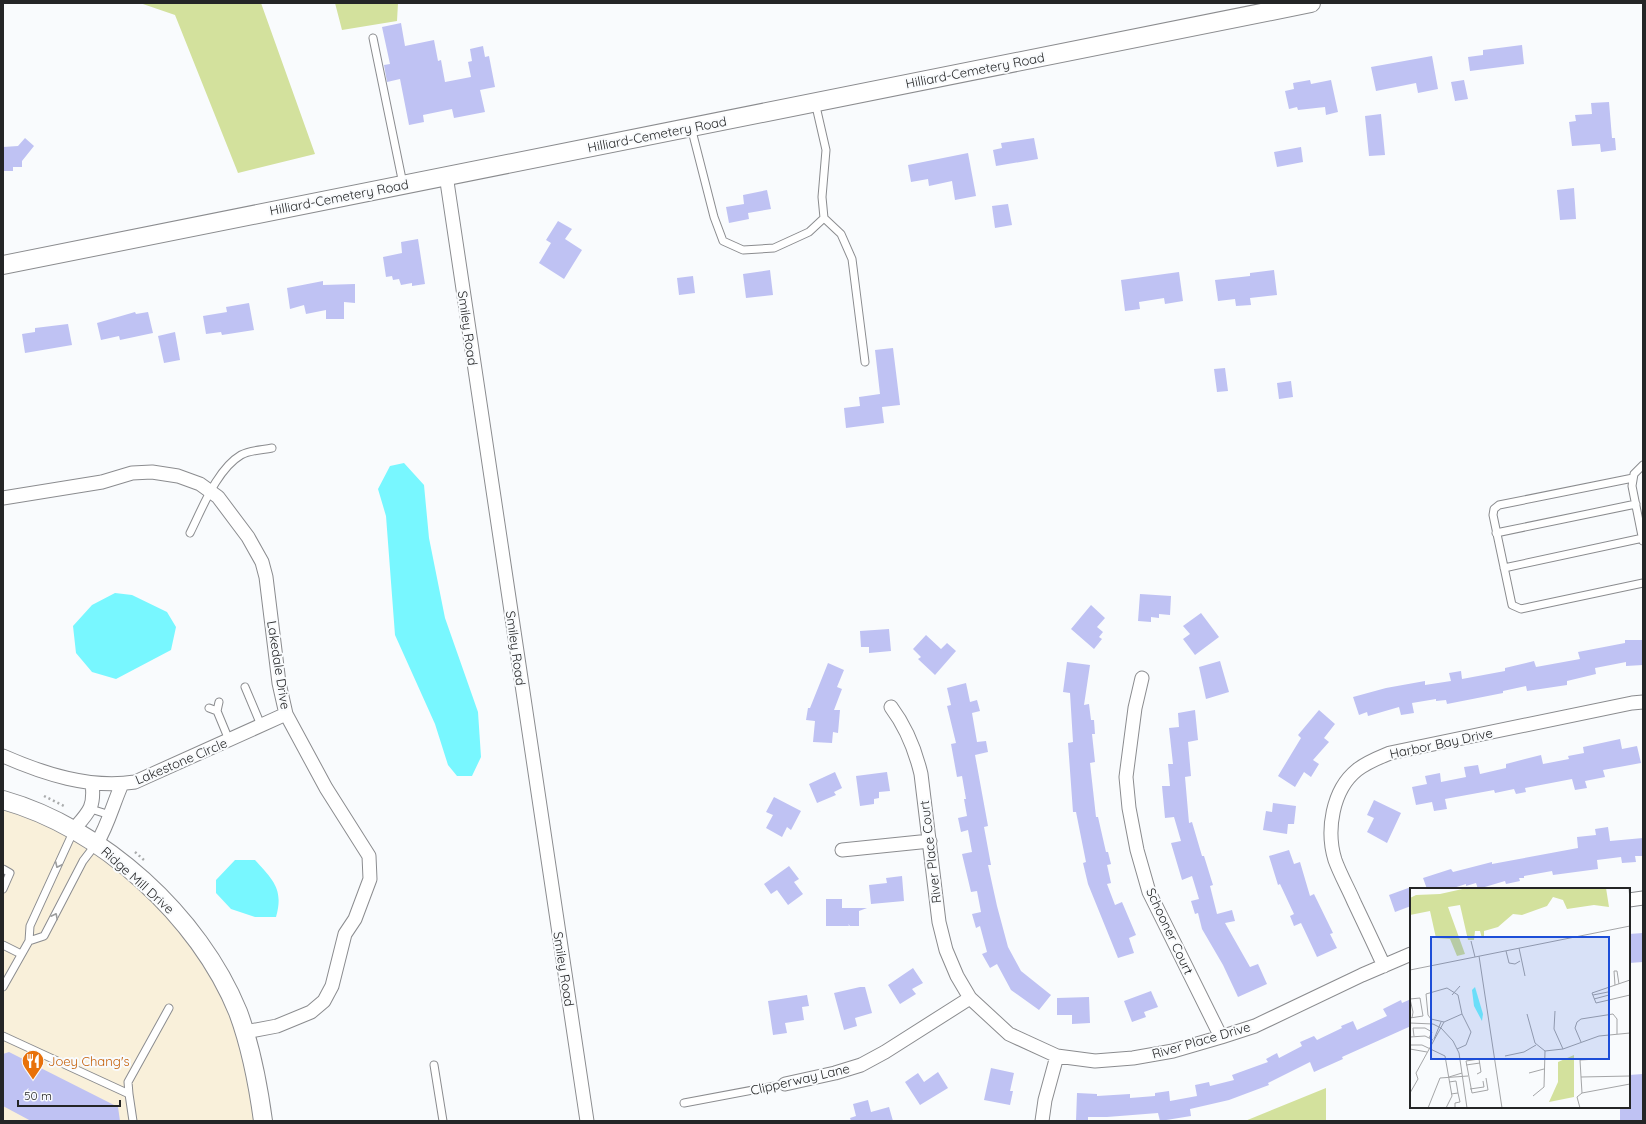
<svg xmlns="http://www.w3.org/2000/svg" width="1646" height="1124" font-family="Quicksand,sans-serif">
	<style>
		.commercial { fill: #f9f0da }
		.green { fill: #d3e19d }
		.water { fill: #78f7ff }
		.building { fill: #bfc2f3 }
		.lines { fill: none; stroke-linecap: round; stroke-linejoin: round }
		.service-casing { stroke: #8b8c8f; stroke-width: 9 }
		.minor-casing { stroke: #8b8c8f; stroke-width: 15 }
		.secondary-casing { stroke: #8b8c8f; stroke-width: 20 }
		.path { stroke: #aaacad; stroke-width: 2.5; stroke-dasharray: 2 3; stroke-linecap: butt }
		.service { stroke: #fff; stroke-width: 7 }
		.minor { stroke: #fff; stroke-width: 13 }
		.secondary { stroke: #fff; stroke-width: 18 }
		.oneway { stroke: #9c9d9d }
		.labels { text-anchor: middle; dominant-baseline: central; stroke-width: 4; stroke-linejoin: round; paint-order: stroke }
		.street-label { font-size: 13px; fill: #242526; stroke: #f9fbfd }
		.food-label { font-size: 13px; fill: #c56008; stroke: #f9fbfd; text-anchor: start }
		.inset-road { fill: none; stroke: #a4a5a7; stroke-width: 1 }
		.view { fill: #1d4ed8; fill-opacity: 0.15; stroke: #1d4ed8; stroke-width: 2 }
		.inset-edge { fill: none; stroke: #242526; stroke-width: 2 }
	</style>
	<rect width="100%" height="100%" fill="#f9fbfd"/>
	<!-- commercial -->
	<path class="commercial" d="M3 797 69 829 171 907 235 1013 263 1121H3Z"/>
	<!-- green -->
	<path class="green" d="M140 3H261L315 154 238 173 175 15Z
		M335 3H398L397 21 342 30Z
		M1326 1088V1121H1245Z"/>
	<!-- water -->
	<path class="water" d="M404 463 424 485 429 538 445 618 478 712 481 757 472 776H457L448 765 435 724 395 635 386 516 378 489 390 466Z
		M115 593 132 595 167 612 176 627 171 650 116 679 92 672 76 653 73 626 92 605Z
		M235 860H255C273 880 284 889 276 917H255L231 909 216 893V880Z"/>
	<!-- building -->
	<path class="building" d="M401 23 405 46 434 40 438 61 441 60 445 82 471 77 468 62 472 61 470 49 483 46 485 57 489 56 495 87 480 90 485 112 454 118 452 109 423 115 424 122 409 125 400 79 387 82 384 65 390 64 382 27Z
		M1522 45 1524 64 1470 71 1468 57 1483 55V50Z
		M1432 56 1438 89 1418 93 1416 83 1376 91 1371 67Z
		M1310 80 1311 84 1331 80 1338 112 1326 115 1325 107 1298 110 1297 107 1289 109 1285 91 1294 89 1293 83Z
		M1464 80 1468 99 1455 101 1451 82Z
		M1609 102 1612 138H1615L1616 150 1601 152 1600 144 1572 146 1569 122 1576 121 1575 115 1592 114 1591 103Z
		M1381 114 1385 155 1369 156 1365 116Z
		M25 138 34 146 22 161V167H13V171H3V147L18 146Z
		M1034 138 1038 159 996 166 993 150 1002 148 1001 143Z
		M1301 147 1303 162 1277 167 1274 152Z
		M968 153 976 196 955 200 952 181 929 186 928 179 911 182 908 165Z
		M1574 188 1576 219 1560 220 1557 190Z
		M767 190 771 209 748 213 749 219 729 223 726 207 744 204 743 195Z
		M1008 204 1012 225 995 228 992 206Z
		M558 221 572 229 565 239 582 250 564 279 539 263 551 243 546 240Z
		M418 239 425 284 412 286V283L401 285 399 279 393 280 392 276 386 277 383 257 402 253 401 242Z
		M770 270 773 295 746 298 743 274Z
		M1274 270 1277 295 1250 298 1251 305 1236 306 1235 299 1218 301 1215 280 1250 276V273Z
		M1179 272 1183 301 1165 304 1164 298 1139 302 1140 309 1125 311 1121 280Z
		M693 276 695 293 679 295 677 278Z
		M323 281V285L355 284V303L344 302V319H326V310L306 314 304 305 290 309 287 288Z
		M249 303 254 330 222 335 221 332 206 334 203 316 227 312 226 307Z
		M135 312 136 314 148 312 153 333 120 340 119 336 101 340 97 323Z
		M68 324 72 345 25 353 22 334 35 332V328Z
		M175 332 180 360 164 363 158 336Z
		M893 348 900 405 882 407 884 423 846 428 844 408 860 406 859 397 880 394 875 350Z
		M1225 368 1228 391 1217 392 1214 369Z
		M1291 381 1293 397 1279 399 1277 383Z
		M1140 594 1171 596 1170 615 1159 614V618L1151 617V622L1138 621Z
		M1091 605 1105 618 1097 627 1103 632 1099 637 1102 639 1094 649 1071 629Z
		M1201 613 1219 637 1195 655 1183 639 1190 634 1183 626Z
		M889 629 891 651 869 653V647H861L860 631Z
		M926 635 941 649 947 643 956 651 935 675 918 659 921 657 913 649Z
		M1625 640H1643V665L1626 666V662L1595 668 1596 674 1567 681V685L1527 691 1526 686 1503 691V693L1447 704 1446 700 1436 701V699L1412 703 1414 713 1401 715 1399 707 1368 716 1367 712 1359 715 1353 697 1386 688 1425 681V685L1451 681 1449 673 1461 671 1462 679 1505 671V668L1534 661 1536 667 1580 659 1578 652 1625 643Z
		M1220 661 1229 692 1206 699 1199 667Z
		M1067 662 1090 665 1084 705 1089 704 1091 720H1094L1095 734H1092L1095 762 1090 763 1096 817H1098L1106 852H1108L1111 864 1107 865 1111 883 1107 884 1115 905 1122 902 1136 935 1129 938 1134 953 1118 958 1088 884 1083 863 1086 862 1076 812H1073L1068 743 1073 742 1070 693 1063 692Z
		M828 663 844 670 837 687 842 689 834 710H840L838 733 833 732 832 743 813 742 815 721 806 720 808 708H810Z
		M966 683 970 702 977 700 980 711 972 713 977 742 986 741 988 752 975 755 988 826 984 827 991 865H988L997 906 1008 947 1021 971 1051 995 1039 1010 1011 990 997 964 990 968 982 954 987 952 980 926 976 928 972 914 981 912 977 891 971 892 962 854 972 852 968 830 961 832 958 818 967 816 964 799H966L962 776 957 777 951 744 956 743 947 706 951 705 947 688Z
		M1195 710 1198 740 1188 742 1191 776 1185 777 1189 823 1192 822 1202 856H1204L1213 885 1210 886 1217 914 1232 910 1235 921 1225 923 1250 967 1258 964 1267 984 1238 997 1223 965 1202 929 1198 913 1195 914 1191 901 1199 899 1192 876 1182 880 1171 843 1181 841 1174 817 1165 818 1162 786H1170L1168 764H1173L1169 728 1179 727 1178 713Z
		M1319 710 1335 724 1324 738 1329 742 1313 760 1319 764 1311 777 1304 772 1295 787 1278 776 1301 738 1298 735Z
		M1620 739 1622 749 1637 746 1641 763 1603 770 1605 777 1585 781 1587 788 1575 790 1572 779 1525 788 1526 792 1516 794 1514 789 1495 793 1494 790 1445 799 1447 809 1434 811 1432 802 1416 805 1412 787 1427 784 1425 776 1440 773 1441 782 1466 777 1464 767 1478 765 1480 774 1506 768V764L1541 755 1543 764 1569 759 1568 756 1584 753 1583 747Z
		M835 772 842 788 834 792 836 795 817 803 809 784Z
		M887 772 890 791 879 792V798L874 799V804L860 806 856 776Z
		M774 797 801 811 791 830 787 827 782 837 766 828 773 815 766 812Z
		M1374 800 1401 813 1387 843 1367 832 1374 818 1367 815Z
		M1273 803 1296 806 1294 824H1288L1287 834 1263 830 1266 811 1272 812Z
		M1608 827 1610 841 1643 838V856H1635L1636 862 1622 863 1621 857 1597 860 1598 869 1553 875 1552 871 1524 876V878H1519L1520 881 1506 884 1505 881 1478 889 1476 883 1466 886V884L1450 889H1427L1423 878 1451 869 1453 872 1492 862V864L1578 848 1577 837 1596 835 1595 829Z
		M1289 850 1294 864 1300 862 1310 896 1314 894 1333 933 1330 934 1337 948 1317 957 1301 923 1294 926 1290 916 1294 914 1280 884 1278 885 1269 856Z
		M789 866 799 879 794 882 803 894 788 905 777 890 771 894 764 884Z
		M902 876 904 901 871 904 869 885 887 883 886 878Z
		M1411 887V906L1395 912 1389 895Z
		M826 899H842V908H867L859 911V926H850L848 924 849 926H826Z
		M1643 933V962L1629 963V934Z
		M913 968 923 983 912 989 916 994 900 1004 888 985Z
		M860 987H865L872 1013 855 1018 857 1026 844 1030 834 993Z
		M1151 991 1158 1007 1144 1012 1146 1017 1132 1022 1124 1001Z
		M807 995 809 1006 802 1007 804 1020 785 1023 787 1033 773 1035 768 1001Z
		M1089 997 1090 1023 1072 1024V1015H1057V998Z
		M1411 999V1026L1342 1057 1343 1059 1314 1072 1310 1062 1268 1083 1269 1085 1229 1100 1190 1109 1191 1116 1160 1121 1158 1113 1107 1117H1088V1121H1076L1077 1093 1097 1094V1096L1130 1094V1098L1155 1096V1093L1169 1091 1170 1101 1197 1096 1195 1085 1209 1082 1210 1086 1234 1080 1232 1075 1268 1062 1266 1059 1277 1053 1279 1058 1302 1046 1300 1042 1314 1036 1317 1040 1342 1028 1341 1026 1353 1021 1357 1030 1387 1016 1383 1009 1401 1000 1402 1003Z
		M9 1052 118 1107 120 1121H31L3 1106V1054Z
		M991 1068 1014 1073 1010 1091H1013L1010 1105 984 1100Z
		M938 1072 948 1088 920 1105 905 1082 918 1073 924 1082Z
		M1643 1074V1121H1620V1107H1629V1075Z
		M868 1100 871 1112 889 1107 893 1121H851L850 1118 856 1116 853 1104Z"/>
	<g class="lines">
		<!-- service casing -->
		<g class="service-casing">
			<path id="service" d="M373 38 403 184
				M815 102 826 150 822 197 824 218 841 234 852 259 865 362
				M691 127 714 217 723 241 743 250 774 248 809 232 824 218
				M1643 465 1634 474 1632 486 1643 541
				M1633 478 1499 505 1494 509 1493 515 1512 605 1521 609 1530 607 1643 583
				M190 533C202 509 217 469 241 455 250 450 262 450 272 448
				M1496 533 1636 504
				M1504 568 1643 538
				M245 687 261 725
				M219 702 217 711 229 740
				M209 708 217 711
				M91 809 110 815
				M3 869 10 873 3 889
				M29 941 44 936 83 861 96 844
				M3 945 21 954
				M3 987 29 941 30 926 74 830
				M3 1036 129 1094 133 1121
				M434 1065 443 1121
				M129 1094 128 1082 169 1008
				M684 1103 785 1084"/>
		</g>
		<!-- minor casing -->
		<g class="minor-casing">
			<path id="minor" d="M446 175 587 1121
				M3 498 102 482 132 473 152 472 178 476 200 484 218 497 248 537 262 562 266 577 279 683 286 714 326 788 369 856 370 879 355 919 345 934 332 986 324 1001 311 1012 277 1026 245 1032
				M1142 678 1135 708 1126 777 1129 808 1137 850 1149 892 1221 1037
				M891 707C906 727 915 749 921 774L939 922 946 950 957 976 970 998 1009 1034 1057 1056 1095 1061 1133 1058 1173 1051 1221 1037 1255 1026 1362 975 1411 954
				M3 756C44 774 90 789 135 782L286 714
				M74 829C89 812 95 807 92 783
				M97 843C108 825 113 804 122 784
				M842 850 930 841
				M1629 900 1643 898
				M1384 966C1374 944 1364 923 1354 902 1348 888 1340 874 1335 860 1326 831 1332 790 1357 770 1367 762 1378 758 1390 753L1632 703 1643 702
				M785 1084 835 1073 861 1065 885 1052 970 998
				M1042 1121 1045 1100 1057 1056"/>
		</g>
		<!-- secondary casing -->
		<g class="secondary-casing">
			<path id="secondary" d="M3 265 1311 3
				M3 800C102 828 199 916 238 1012 251 1047 258 1084 263 1121"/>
		</g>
		<!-- path -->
		<path class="path" d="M44 796 64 806
			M135 852 145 861"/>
		<!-- service -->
		<use href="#service" class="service"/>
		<!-- minor -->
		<use href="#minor" class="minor"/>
		<!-- secondary -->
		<use href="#secondary" class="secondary"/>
	</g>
	<!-- one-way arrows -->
	<defs><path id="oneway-chevron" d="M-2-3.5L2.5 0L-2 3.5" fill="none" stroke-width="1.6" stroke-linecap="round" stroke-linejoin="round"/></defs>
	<g class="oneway">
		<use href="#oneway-chevron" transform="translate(58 865) rotate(115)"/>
		<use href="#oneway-chevron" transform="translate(55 916) rotate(-63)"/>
	</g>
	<!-- icons -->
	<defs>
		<g id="restaurant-pin" transform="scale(1.15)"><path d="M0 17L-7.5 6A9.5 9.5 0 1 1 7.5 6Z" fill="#e8710a" stroke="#f9fbfd"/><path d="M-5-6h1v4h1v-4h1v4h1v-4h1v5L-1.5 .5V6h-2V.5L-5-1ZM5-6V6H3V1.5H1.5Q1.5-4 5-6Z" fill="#fff"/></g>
	</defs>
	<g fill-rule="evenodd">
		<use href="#restaurant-pin" x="33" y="1061"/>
	</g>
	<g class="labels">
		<!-- street labels -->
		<g class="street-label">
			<text transform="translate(975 70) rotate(-11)">Hilliard-Cemetery Road</text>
			<text transform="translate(657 134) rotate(-11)">Hilliard-Cemetery Road</text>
			<text transform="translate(339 197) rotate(-11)">Hilliard-Cemetery Road</text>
			<text transform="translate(468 328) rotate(82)">Smiley Road</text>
			<text transform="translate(516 648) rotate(82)">Smiley Road</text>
			<text transform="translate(279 665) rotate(81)">Lakedale Drive</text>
			<text transform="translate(1441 743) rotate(-12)">Harbor Bay Drive</text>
			<text transform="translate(181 761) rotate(-23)">Lakestone Circle</text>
			<text transform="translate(930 852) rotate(-97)">River Place Court</text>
			<text transform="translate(138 880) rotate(42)">Ridge Mill Drive</text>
			<text transform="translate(1170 931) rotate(65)">Schooner Court</text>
			<text transform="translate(564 969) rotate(81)">Smiley Road</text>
			<text transform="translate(1201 1040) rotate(-16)">River Place Drive</text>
			<text transform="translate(800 1079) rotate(-13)">Clipperway Lane</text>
		</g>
		<!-- food labels -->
		<g class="food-label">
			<text x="48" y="1061">Joey Chang's</text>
		</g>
	</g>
	<!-- overview -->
	<g transform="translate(1410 888)">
		<rect width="220" height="220" fill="#f9fbfd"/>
		<path d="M57 0H196L199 19 184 17 157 21 153 12 143 9 137 18 112 27 103 26 88 39 74 43V49L72 50 70 43H65L64 52H58L50 17 38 19 55 66 47 68 40 51 26 50 20 23 0 27V10L6 7 30 6ZM164 167V209L139 214 148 194V174Z" fill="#d3e19d"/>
		<path d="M65 99 73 126 72 133 64 118 62 102Z" fill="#78f7ff"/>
		<path class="inset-road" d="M219 0 220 12M61 53 65 69M109 60 115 88M96 63 99 75 105 76 110 73M69 68 92 220M0 82 220 38M220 92 182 105 186 115 220 107M205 97 204 83H207L209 96M42 107 50 98M183 107 198 104M184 111 199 107M145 123 144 141 153 161M117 126 125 155 135 163 153 161 189 148 220 145M0 130 13 128 10 110 0 111 3 124 2 130M0 135 23 136 31 140 43 153 49 165 57 220M4 148 3 140H15L22 144 19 150M0 149 15 148 23 152M24 151 31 134M171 154 165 140 167 134 171 131 203 126 207 131V146M0 157H12L35 168 42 208 36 220M0 158V161L17 164M47 161 56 157 61 144 52 126 48 107 37 100 16 106 18 127 21 131 34 134 52 126M95 168 114 164 126 157M187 171 170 172 171 189 220 188M56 177 70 175M119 185 134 181M67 186 71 184 69 171 56 173 62 205 78 202 76 190M39 189 52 185M171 189 172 205M39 194 46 193 48 205 41 206M60 201 74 199 73 193M0 205 8 191 6 185 34 134M123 208 134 199 135 163M18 220 30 190 58 188M45 220V215L50 214 48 205M170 220 167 209 172 205 220 196"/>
		<path class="view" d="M21 49H199V171H21Z"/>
		<rect width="220" height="220" class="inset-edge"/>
	</g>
	<!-- border -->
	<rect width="1646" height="1124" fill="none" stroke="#242526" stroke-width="8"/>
	<!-- scale -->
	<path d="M18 1100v6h102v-6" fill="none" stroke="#242526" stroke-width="2"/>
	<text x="24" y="1100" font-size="12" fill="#242526" stroke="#f9fbfd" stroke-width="3" paint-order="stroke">50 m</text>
</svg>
